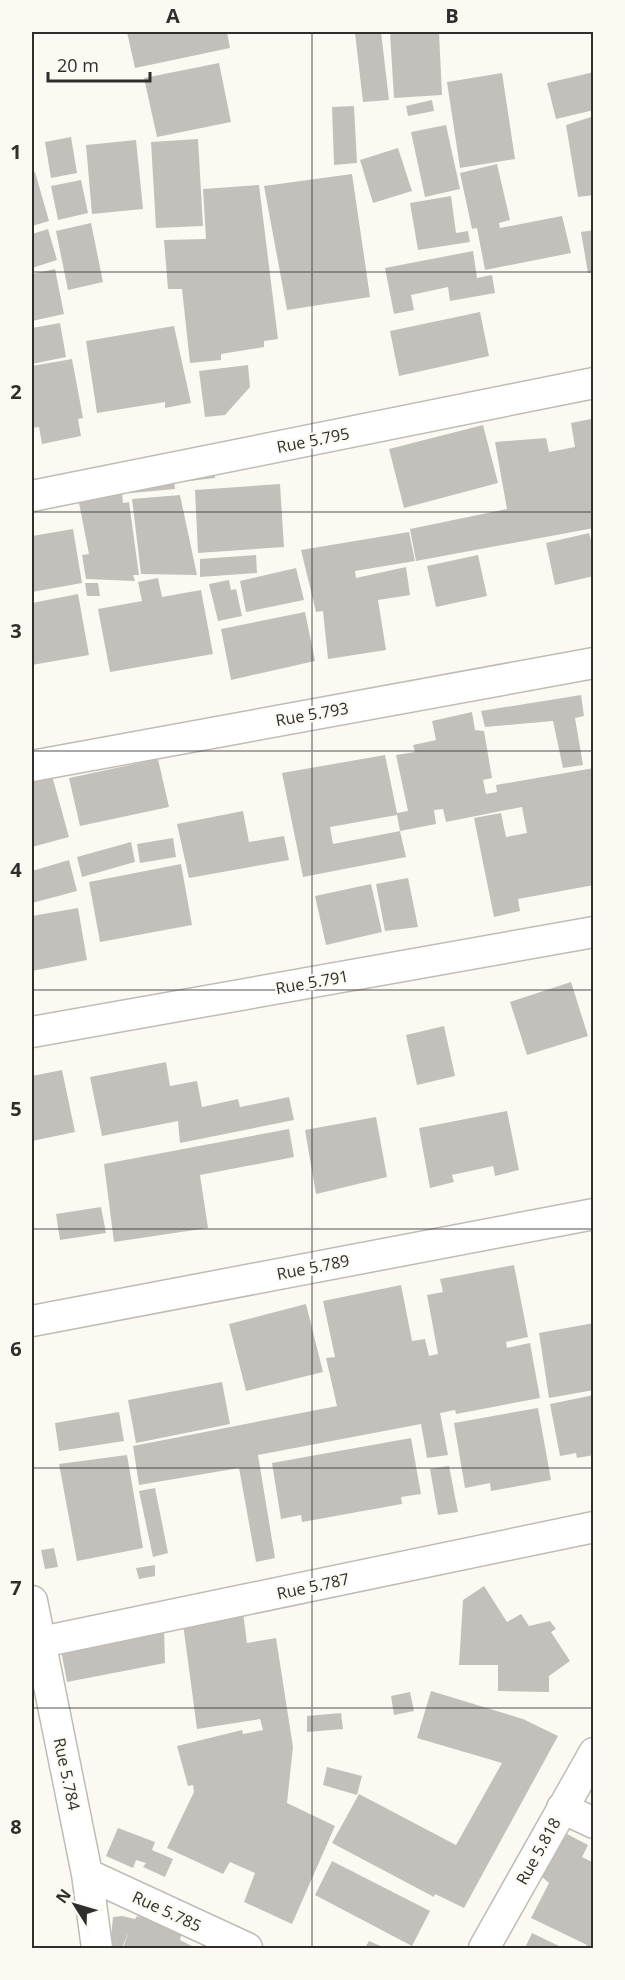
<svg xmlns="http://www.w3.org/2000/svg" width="625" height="1980" font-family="'Open Sans',sans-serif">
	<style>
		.building { fill: #c3c0bb }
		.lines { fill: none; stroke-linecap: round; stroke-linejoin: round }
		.minor-casing { stroke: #bfbcb6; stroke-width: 33 }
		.minor { stroke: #fff; stroke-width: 30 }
		.grid { fill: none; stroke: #2f2e2c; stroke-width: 1.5; stroke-opacity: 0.55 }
		.labels { text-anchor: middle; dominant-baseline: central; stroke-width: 4.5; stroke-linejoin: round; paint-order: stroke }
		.street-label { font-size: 16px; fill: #2f2e2c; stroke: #fcf9f3 }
		.neatline { fill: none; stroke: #2f2e2c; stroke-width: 2 }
		.grid-label { font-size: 20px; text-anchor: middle; font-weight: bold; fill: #2f2e2c }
	</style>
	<rect width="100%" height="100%" fill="#fcf9f3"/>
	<!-- building -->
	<path class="building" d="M127 32H227L230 48 135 68Z
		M367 32H381L389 100 363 102 355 33Z
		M439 32 442 95 394 98 390 33Z
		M219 63 231 122 157 137 144 78Z
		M594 72V110L556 119 547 83Z
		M502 73 515 159 460 168 447 82Z
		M432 100 434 111 408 116 406 106Z
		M354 106 357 163 334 165 332 107Z
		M594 116V195L578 197 566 125Z
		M446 125 460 189 425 197 411 132Z
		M71 137 77 173 51 178 45 142Z
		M198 139 203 226 156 228 151 142Z
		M136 140 143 209 92 214 86 145Z
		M398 148 412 191 373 203 360 160Z
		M497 164 510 220 499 223 500 228 562 216 571 253 485 270 477 228 472 229 460 173Z
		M35 172 49 221 32 226V173Z
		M352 174 370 297 287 310 264 186Z
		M81 180 88 213 58 220 51 186Z
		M259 185 278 339 264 341V347L221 354V360L190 363 182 289H168L164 240 206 239 203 189Z
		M451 196 456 233 468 231 470 242 418 250 410 203Z
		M91 223 103 282 68 290 56 231Z
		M48 229 57 260 32 268V234Z
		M594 230V272L588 273 581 232Z
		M473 251 477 278 492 275 495 293 450 301 448 287 411 295 414 310 394 314 385 268Z
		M55 269 64 314 32 321V274Z
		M480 312 489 356 399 376 390 331Z
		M60 323 66 357 32 364V328Z
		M174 326 191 403 165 408V402L97 413 86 341Z
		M72 359 83 418 78 419 81 436 42 444 39 427 32 428V366Z
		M248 365 250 387 225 415 205 417 199 371Z
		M591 419 594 528 416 561 410 529 507 509 495 442 546 438 549 452 575 447 571 423Z
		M483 425 498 483 404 508 389 449Z
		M214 466 215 478 181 482 180 469Z
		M173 469 175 489 131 493 129 473Z
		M280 484 284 547 198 553 195 490Z
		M121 485 123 503 129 502 139 575H133L135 581 86 579 82 555 89 554 77 493Z
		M180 495 197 575 141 574 132 499Z
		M73 529 82 583 32 592V536Z
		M409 532 415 561 355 571 356 578 406 567 410 595 378 600 386 650 328 659 323 611 316 612 301 550Z
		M589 533 591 540H594V576L555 585 546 543Z
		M256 555 257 573 200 577V559Z
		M478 555 487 596 436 607 427 566Z
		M296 568 304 600 246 612 240 581Z
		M158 578 162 597 201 590 213 654 110 672 98 609 142 601 138 582Z
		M229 580 231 590 236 589 242 616 218 621 209 584Z
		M85 583H98L100 596H87Z
		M78 594 89 655 32 665V603Z
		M305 612 315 661 231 680 221 629Z
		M581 695 584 716 575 718 583 765 563 768 553 721 485 727 481 711Z
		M472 712 475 730 484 731 492 778 483 780 486 794 497 792 496 785 594 768V885L518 899 520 911 494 917 474 818 501 813 506 837 527 833 522 807 446 822 443 809 434 810 436 824 400 831 397 815 330 827 333 844 400 831 406 857 303 877 282 773 385 755 397 813 408 811 396 755 415 752 413 745 436 740 432 721Z
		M158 759 169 807 80 826 69 778Z
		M51 772 69 837 32 847V776Z
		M243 811 249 842 284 836 289 860 189 878 177 824Z
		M173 838 176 857 140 863 137 844Z
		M131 842 135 862 82 877 77 857Z
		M69 860 77 891 32 903V871Z
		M181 864 192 925 100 942 89 882Z
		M408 878 418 927 385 931 376 884Z
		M371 884 382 932 326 945 315 896Z
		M78 908 87 960 32 971V916Z
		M571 982 588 1036 527 1055 510 1002Z
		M444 1026 455 1076 417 1085 406 1035Z
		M166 1062 170 1086 197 1081 202 1107 238 1099 240 1107 289 1097 294 1120 180 1143 178 1121 102 1136 90 1077Z
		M62 1070 75 1132 32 1141V1076Z
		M507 1111 519 1170 495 1176 493 1166 452 1175 454 1182 430 1188 419 1128Z
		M376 1117 387 1177 316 1194 305 1130Z
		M289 1129 294 1157 200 1175 208 1228 114 1242 104 1164Z
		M101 1207 106 1233 60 1240 56 1214Z
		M514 1265 528 1337 506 1342 507 1348 530 1343 540 1398 456 1414 455 1410 440 1413 448 1455 427 1458 421 1424 258 1455 275 1558 256 1562 239 1468 139 1485 133 1446 337 1406 326 1358 335 1357 323 1301 401 1285 412 1341 425 1339 429 1356 438 1354 427 1295 443 1292 440 1279Z
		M306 1304 323 1372 246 1391 229 1324Z
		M594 1323V1390L549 1398 539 1333Z
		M222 1382 230 1424 136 1443 128 1400Z
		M594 1395V1455L577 1458 576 1453 560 1456 550 1404Z
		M538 1408 551 1480 491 1491 490 1483 465 1488 454 1423Z
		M119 1412 124 1441 59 1451 55 1423Z
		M411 1438 421 1494 401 1497 402 1504 302 1522 301 1515 281 1519 272 1463Z
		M127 1455 143 1548 77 1561 59 1464Z
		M449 1466 458 1512 438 1515 430 1469Z
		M155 1488 168 1553 153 1557 139 1491Z
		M54 1548 58 1567 45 1569 41 1550Z
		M155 1565V1576L139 1579 136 1568Z
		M484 1586 507 1622 521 1614 529 1626 550 1621 556 1629 551 1632 570 1661 549 1676V1692L498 1691V1665H459L463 1600Z
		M243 1612 247 1643 276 1638 293 1747 287 1803 335 1826 292 1924 244 1902 255 1873 230 1862 223 1874 167 1848 194 1792 193 1785 188 1786 177 1746 242 1730 243 1734 263 1730 260 1719 197 1729 183 1624Z
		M164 1629 165 1663 67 1682 61 1650Z
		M431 1691 523 1719 558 1736 464 1908 435 1894 434 1897 332 1843 359 1794 456 1845 502 1763 417 1738Z
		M410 1692 414 1711 394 1715 391 1696Z
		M341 1713 343 1729 307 1732V1716Z
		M327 1767 362 1776 357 1795 323 1785Z
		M118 1828 155 1842 152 1850 173 1859 165 1877 143 1867 146 1863 136 1860 133 1868 106 1856Z
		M565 1833 588 1845 582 1857 594 1863V1948H585L587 1945 531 1918 549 1883 532 1868Z
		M332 1861 430 1911 412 1946 315 1895Z
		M122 1916 135 1919 137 1916 183 1928 180 1940 196 1948H123L129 1931 122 1948H110L113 1917Z
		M532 1933 563 1948H525Z
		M369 1941 385 1948H365Z"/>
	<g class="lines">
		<!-- minor casing -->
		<g class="minor-casing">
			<path id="minor" d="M32 496 594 383
				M32 766 594 663
				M32 1032 594 932
				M32 1321 594 1214
				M32 1601 87 1874 97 1948
				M32 1644 594 1527
				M562 1808 594 1823
				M87 1874 247 1948
				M484 1948 594 1753"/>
		</g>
		<!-- minor -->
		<use href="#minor" class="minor"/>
	</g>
	<!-- grid -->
	<path class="grid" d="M312 32V1948M32 272H594M32 512H594M32 751H594M32 990H594M32 1229H594M32 1468H594M32 1708H594"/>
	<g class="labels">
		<!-- street labels -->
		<g class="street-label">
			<text transform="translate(313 440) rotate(-11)">Rue 5.795</text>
			<text transform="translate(312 714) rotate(-10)">Rue 5.793</text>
			<text transform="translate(312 982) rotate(-10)">Rue 5.791</text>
			<text transform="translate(313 1267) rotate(-11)">Rue 5.789</text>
			<text transform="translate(313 1586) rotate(-12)">Rue 5.787</text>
			<text transform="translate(67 1774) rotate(78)">Rue 5.784</text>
			<text transform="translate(538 1851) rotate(-61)">Rue 5.818</text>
			<text transform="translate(167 1911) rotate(25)">Rue 5.785</text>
		</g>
	</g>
	<!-- border -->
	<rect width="625" height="1980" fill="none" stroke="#fcf9f3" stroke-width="66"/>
	<!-- north arrow -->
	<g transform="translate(75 1905) rotate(307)" stroke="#fcf9f3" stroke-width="4.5" paint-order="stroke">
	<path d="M0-4.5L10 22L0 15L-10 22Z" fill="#2f2e2c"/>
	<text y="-9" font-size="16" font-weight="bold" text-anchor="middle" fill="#2f2e2c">N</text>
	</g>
	<!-- scale -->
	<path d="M48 72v9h102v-9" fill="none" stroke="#2f2e2c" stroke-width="3"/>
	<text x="57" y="72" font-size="18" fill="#2f2e2c" stroke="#fcf9f3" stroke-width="4.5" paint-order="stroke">20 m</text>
	<rect x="33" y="33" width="559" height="1914" class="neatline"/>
	<g class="grid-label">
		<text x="173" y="23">A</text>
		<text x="452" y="23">B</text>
		<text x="16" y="159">1</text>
		<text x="16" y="399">2</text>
		<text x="16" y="638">3</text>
		<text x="16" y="877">4</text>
		<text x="16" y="1116">5</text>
		<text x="16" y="1356">6</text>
		<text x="16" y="1595">7</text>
		<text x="16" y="1834">8</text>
	</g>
</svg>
